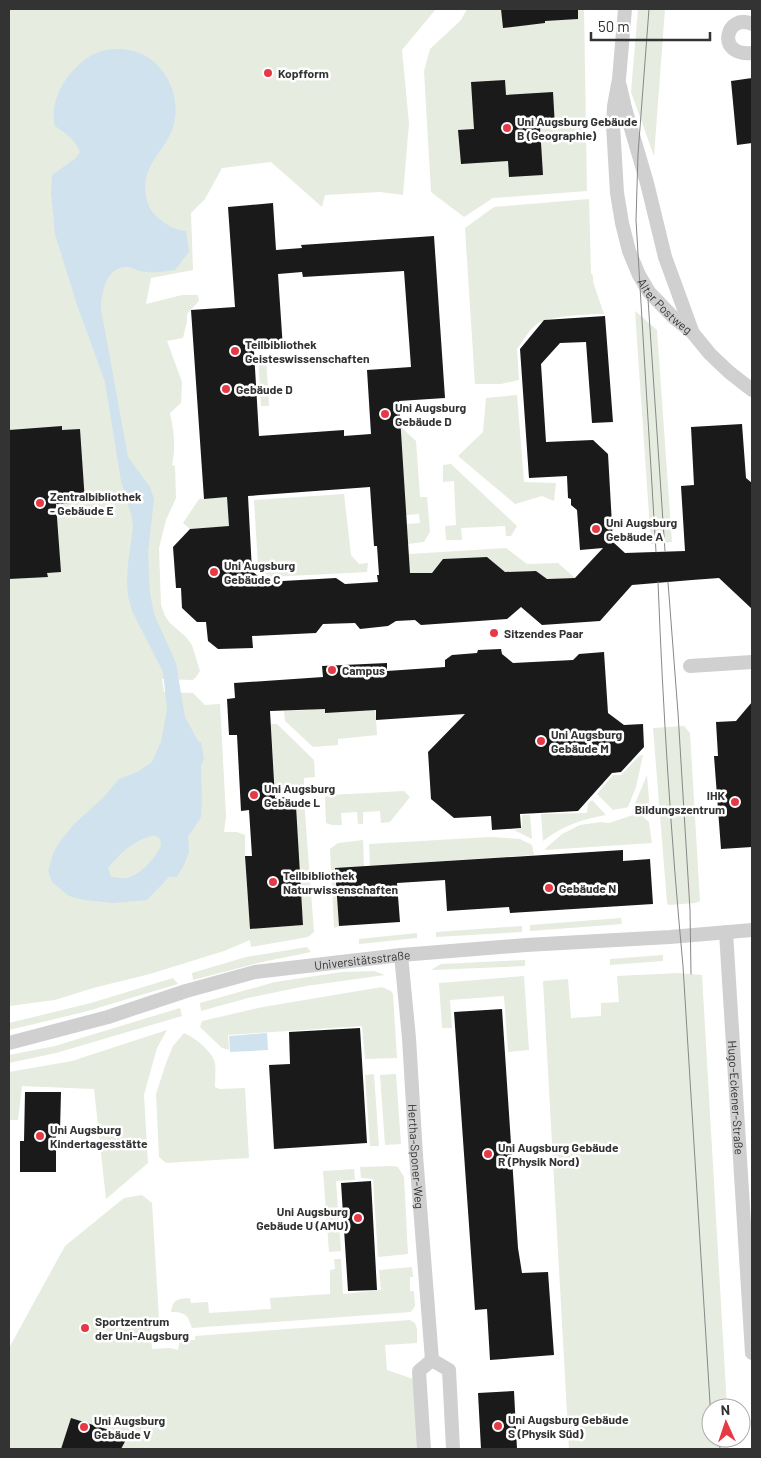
<svg xmlns="http://www.w3.org/2000/svg" width="761" height="1458" font-family="Barlow,sans-serif">
	<style>
		.green { fill: #e6ecdf }
		.water { fill: #cfe2ee; fill-rule: evenodd }
		.building { fill: #1a1a1a; fill-rule: evenodd }
		.lines { fill: none; stroke-linecap: round; stroke-linejoin: round }
		.street { stroke: #d0d0d0; stroke-width: 14 }
		.tram { stroke: #888; stroke-width: 1 }
		.poi-dot { fill: #e63946; stroke: #fff; stroke-width: 2 }
		.labels { text-anchor: middle; dominant-baseline: central; stroke-width: 5; stroke-linejoin: round; paint-order: stroke }
		.poi-label { font-size: 12px; font-weight: bold; fill: #333; stroke: #fff; text-anchor: start }
		.street-label { font-size: 12px; fill: #333; stroke: #fff }
	</style>
	<rect width="100%" height="100%" fill="#fff"/>
	<!-- green -->
	<path class="green" d="M9 9H436L402 50 409 123 403 195 380 192 325 195 322 207 271 162 222 168 205 199 191 213 193 270 151 278 146 304 182 295H198L199 301 187 314V321L183 338 167 341 182 382 181 403 170 413C174 432 176 446 172 465L175 466 176 498 166 520 159 548 161 605 165 616 170 623 186 637 192 645 200 671 196 677 193 680 162 679 164 692 193 693 205 705 220 704 226 816 224 832H237L245 835V856L250 929 303 925 295 800H304L314 932 308 937 251 947 250 940 224 951 150 974 93 988 55 1000 9 1006Z
		M467 9H584L587 191 493 198 464 217 431 192 424 71 430 49 461 20Z
		M638 9H665L654 156 631 92Z
		M589 199 591 273 593 276V282L604 314C589 314 548 316 537 324 529 330 523 341 517 349L519 380 501 384H475L465 228 494 207Z
		M635 311 657 330 672 542 651 544Z
		M258 355H266L269 406H261Z
		M517 395 524 482 556 483 554 501 542 496 515 504 458 456 483 432 486 398Z
		M400 426 416 441 420 497H427L430 532 424 542 408 544 407 524 420 523 419 514 406 515Z
		M451 464 517 526 511 536H506L505 526 461 528 462 540H446L445 526 456 525 454 481 443 482V465Z
		M344 494 351 555 359 564 368 563 367 572 269 577 258 566 254 500Z
		M227 497 229 526 190 529 183 523 199 499Z
		M506 548 527 564 558 563 575 578 543 579 532 571 520 572 512 578 487 557 443 559 432 573H410L409 554Z
		M375 705 377 735 338 739V745L313 747 285 721 284 711 310 710V708L325 706V712Z
		M271 724H277L314 760 315 777 304 778V790L275 792Z
		M684 726 690 733 700 901 695 903 669 905 667 903 653 728Z
		M643 755 636 787 628 807C623 809 618 808 613 810L597 794 613 775H621L639 756Z
		M647 775 650 812 634 806Z
		M404 791 410 797 390 822 381 823 380 811 363 812V824H358L357 812 341 813 342 825H332L326 823 325 797 331 795Z
		M592 800 606 815C582 819 562 826 543 841L541 814 587 813 588 803Z
		M522 815H530L532 839 514 830 519 829 522 826Z
		M633 815 642 816 649 822 652 843 545 850 546 848 562 834 580 825 601 822 609 823Z
		M490 837 520 839 532 845 534 855 370 866 369 844Z
		M363 840 364 867 335 869 339 926 334 928 330 849 338 843Z
		M621 918 622 924 530 931V925Z
		M522 926V932L436 937V932Z
		M417 933V938L359 944V939Z
		M307 947 311 952 262 962 193 980 192 973 246 957Z
		M663 955V961L610 965V959Z
		M525 960V966L431 970 441 964Z
		M374 971 385 975 306 986 248 998 201 1011 200 1003 275 982 342 972Z
		M678 973 702 975 727 1408H711V1438H728L729 1449H569L543 981 568 979 571 1018 601 1016V1003L619 1002 617 976Z
		M524 976 529 1050 508 1052 504 996 450 1000 452 1028H442L439 983Z
		M173 978 178 984 84 1012 9 1030V1023L91 1003Z
		M382 987 391 991 393 994 397 1058 365 1059 362 1026 228 1035 229 1050 222 1048 200 1027 202 1021 263 1007Z
		M180 1008 182 1016 56 1053 9 1063V1055L55 1046Z
		M167 1030 157 1048 144 1095 148 1163 106 1199 94 1089 22 1086 18 1120H9V1072L72 1061Z
		M184 1033C194 1037 213 1052 215 1063 216 1071 215 1079 215 1087L220 1089 245 1088 249 1158 166 1163 159 1157 156 1094 166 1063 173 1046Z
		M374 1074 379 1146H370L365 1075Z
		M396 1074 401 1144 385 1145 380 1075Z
		M392 1166 398 1167 404 1177 408 1254 378 1257 373 1179 361 1178 360 1167Z
		M354 1169 355 1180 336 1181 341 1251 329 1252 323 1171Z
		M142 1195 152 1203 159 1319 150 1320 152 1349 170 1348 178 1350 180 1339 182 1337 185 1336 186 1340H195V1336L410 1320 415 1323 417 1329V1343L385 1345 387 1370 416 1380 419 1449H9V1348L65 1246 124 1198Z
		M334 1259H341L343 1294 381 1290 379 1270 412 1267 413 1277H410V1291H414L415 1306 411 1312 192 1328C188 1315 185 1312 171 1312 173 1299 177 1299 190 1298L191 1303 208 1302 209 1313 271 1309 270 1298 330 1294V1270L335 1269Z"/>
	<!-- water -->
	<path class="water" d="M122 49C127 50 132 50 137 52 165 62 181 95 174 124 167 151 140 164 146 196 148 205 150 210 156 216 165 224 174 230 186 231L189 252 175 270C166 271 156 273 147 272 140 272 134 268 128 267 106 266 101 293 101 309L128 457 150 487 154 499 148 553 150 593 154 614 176 663 185 717 198 741 201 742 204 758 201 766 202 803 201 817 188 837 189 852 184 865 177 877H169L147 900 113 903 85 900 69 896 52 882 48 871 53 854 58 844 74 824 103 798 119 779 137 772 152 762 161 742 167 709 163 672 132 611 128 596 127 584 128 563 133 528 132 517 121 481 105 382 77 305 55 234 51 193 52 175 76 158 80 152C75 140 66 133 55 126 47 96 76 56 106 50 111 49 117 49 122 49ZM155 835 160 839 161 846C155 858 142 874 127 878 123 879 116 877 111 877L108 868C122 851 134 840 155 835Z
		M267 1033 268 1050 230 1052 229 1036Z"/>
	<!-- building -->
	<path class="building" d="M501 9H578V19L545 21V23L503 28Z
		M752 78V143L737 145 731 81Z
		M505 80 506 95 553 92 555 127H540L543 175 509 177 508 161 461 164 458 130 474 129 471 82Z
		M273 203 276 250 302 248 301 245 434 236 445 398 399 401 410 573H432L443 559 487 557 505 572 536 571 547 579 575 578 603 548 580 550 577 510 571 505V499L568 498 567 476 529 478 520 349 544 320 605 316 613 422 592 423 586 342 560 343 541 364 546 442 593 440 608 454 613 542 625 553 685 551 681 486 694 485 691 427 742 424 746 478 752 483V609L719 578 692 580 632 585 600 621 542 625 521 607 507 619 421 625 415 620 396 621 388 626 360 629 355 623 323 624 316 633 252 636 253 648 218 649 208 641 206 622H197L182 608 181 588H176L173 547 190 529 229 526 227 497 204 499 191 310 235 307 228 207ZM404 271 411 367 367 370 371 434 344 436V430L259 436 254 351 283 349 278 274 302 272 303 277ZM370 487 374 546H377L379 575H377L378 582 345 584 336 578 265 582 252 571 248 496Z
		M62 426V430L80 429 85 502 56 504 61 572 47 573 48 577 9 579V430Z
		M501 649 502 654 513 663 573 660 579 654 604 652 608 713 624 725 643 724 644 747 621 772 612 773 578 811 520 814 521 828 492 830 491 816 454 818 431 799 428 752 465 714 376 720V710L325 713V709L270 711 275 798 287 797V806H296L303 925 250 929 245 856H252L249 810 241 811 237 735H229L227 699 235 698 234 683 323 677 322 666 387 663V671L445 667V660L452 655 477 653 478 650Z
		M752 702V847L721 849 714 756H718L716 722 736 721Z
		M623 850V861L650 859 653 904 510 913 509 907 447 911 445 880 397 883 400 922 339 926 335 868Z
		M502 1009 518 1248 522 1273 548 1272 554 1355 490 1360 487 1309 475 1310 454 1012Z
		M360 1028 367 1143 274 1149 269 1065 290 1064 289 1032Z
		M25 1092H61L60 1131H56V1172H20V1141H24Z
		M371 1181 377 1290 348 1291 341 1183Z
		M514 1391 517 1449H481L478 1393Z
		M71 1418 128 1436 121 1449H61Z"/>
	<g class="lines">
		<!-- street -->
		<g class="street">
			<path id="s1" d="M625 9 619 79 614 106 613 125 617 193 622 223 629 251 639 275 649 292 673 317 692 332 710 354 729 372 752 390"/>
			<path d="M752 24C726 12 715 57 752 53"/>
			<path d="M620 86 625 108 647 183 665 257 692 331"/>
			<path d="M690 666 752 662"/>
			<path id="s2" d="M726 932 752 1353"/>
			<path id="s3" d="M401 955 409 1038 416 1155 432 1360"/>
			<path id="s4" d="M9 1043 108 1017 186 991 255 972 401 955 526 945 670 937 752 930"/>
			<path d="M432 1360 449 1370 453 1449"/>
			<path d="M424 1449 419 1371 432 1360"/>
		</g>
		<!-- tram -->
		<path class="tram" d="M649 9 638 154 636 220 656 552
			M648 299 665 551
			M658 582C663 710 671 838 683 966L711 1419
			M668 582 678 713 690 910 691 974
			M719 1438 720 1449"/>
	</g>
	<!-- markers -->
	<g class="poi-dot">
		<circle cx="268" cy="73" r="5"/>
		<circle cx="507" cy="128" r="5"/>
		<circle cx="235" cy="351" r="5"/>
		<circle cx="226" cy="389" r="5"/>
		<circle cx="385" cy="414" r="5"/>
		<circle cx="40" cy="503" r="5"/>
		<circle cx="596" cy="529" r="5"/>
		<circle cx="214" cy="572" r="5"/>
		<circle cx="494" cy="633" r="5"/>
		<circle cx="332" cy="670" r="5"/>
		<circle cx="541" cy="741" r="5"/>
		<circle cx="254" cy="795" r="5"/>
		<circle cx="735" cy="802" r="5"/>
		<circle cx="273" cy="882" r="5"/>
		<circle cx="549" cy="888" r="5"/>
		<circle cx="40" cy="1136" r="5"/>
		<circle cx="488" cy="1154" r="5"/>
		<circle cx="358" cy="1218" r="5"/>
		<circle cx="85" cy="1328" r="5"/>
		<circle cx="498" cy="1426" r="5"/>
		<circle cx="84" cy="1427" r="5"/>
	</g>
	<g class="labels">
		<!-- poi labels -->
		<g class="poi-label">
			<text x="278" y="73">Kopfform</text>
			<text x="517" y="121">Uni Augsburg Gebäude<tspan x="517" dy="14">B (Geographie)</tspan></text>
			<text x="245" y="344">Teilbibliothek<tspan x="245" dy="14">Geisteswissenschaften</tspan></text>
			<text x="236" y="389">Gebäude D</text>
			<text x="395" y="407">Uni Augsburg<tspan x="395" dy="14">Gebäude D</tspan></text>
			<text x="50" y="496">Zentralbibliothek<tspan x="50" dy="14">- Gebäude E</tspan></text>
			<text x="606" y="522">Uni Augsburg<tspan x="606" dy="14">Gebäude A</tspan></text>
			<text x="224" y="565">Uni Augsburg<tspan x="224" dy="14">Gebäude C</tspan></text>
			<text x="504" y="633">Sitzendes Paar</text>
			<text x="342" y="670">Campus</text>
			<text x="551" y="734">Uni Augsburg<tspan x="551" dy="14">Gebäude M</tspan></text>
			<text x="264" y="788">Uni Augsburg<tspan x="264" dy="14">Gebäude L</tspan></text>
			<text x="725" y="795" text-anchor="end">IHK<tspan x="725" dy="14">Bildungszentrum</tspan></text>
			<text x="283" y="875">Teilbibliothek<tspan x="283" dy="14">Naturwissenschaften</tspan></text>
			<text x="559" y="888">Gebäude N</text>
			<text x="50" y="1129">Uni Augsburg<tspan x="50" dy="14">Kindertagesstätte</tspan></text>
			<text x="498" y="1147">Uni Augsburg Gebäude<tspan x="498" dy="14">R (Physik Nord)</tspan></text>
			<text x="348" y="1211" text-anchor="end">Uni Augsburg<tspan x="348" dy="14">Gebäude U (AMU)</tspan></text>
			<text x="95" y="1321">Sportzentrum<tspan x="95" dy="14">der Uni-Augsburg</tspan></text>
			<text x="508" y="1419">Uni Augsburg Gebäude<tspan x="508" dy="14">S (Physik Süd)</tspan></text>
			<text x="94" y="1420">Uni Augsburg<tspan x="94" dy="14">Gebäude V</tspan></text>
		</g>
		<!-- street labels -->
		<g class="street-label">
			<text stroke="none"><textPath href="#s1" startOffset="311">Alter Postweg</textPath></text>
			<text stroke="none"><textPath href="#s4" startOffset="364">Universitätsstraße</textPath></text>
			<text stroke="none"><textPath href="#s2" startOffset="166">Hugo-Eckener-Straße</textPath></text>
			<text stroke="none"><textPath href="#s3" startOffset="202">Hertha-Sponer-Weg</textPath></text>
		</g>
	</g>
	<!-- border -->
	<rect width="761" height="1458" fill="none" stroke="#333333" stroke-width="20"/>
	<!-- north arrow -->
	<g transform="translate(726 1423) rotate(357)"><circle r="24" fill="#ffffff" stroke="#adadad"/>
	<path d="M0-4L9 19L0 12L-9 19Z" fill="#e63946"/>
	<text y="-8" font-size="14" font-weight="bold" text-anchor="middle" fill="#333333">N</text>
	</g>
	<!-- scale -->
	<path d="M591 32v8h119v-8" fill="none" stroke="#333333" stroke-width="2.5"/>
	<text x="598" y="32" font-size="15" fill="#333333" stroke="#ffffff" stroke-width="4" paint-order="stroke">50 m</text>
</svg>
